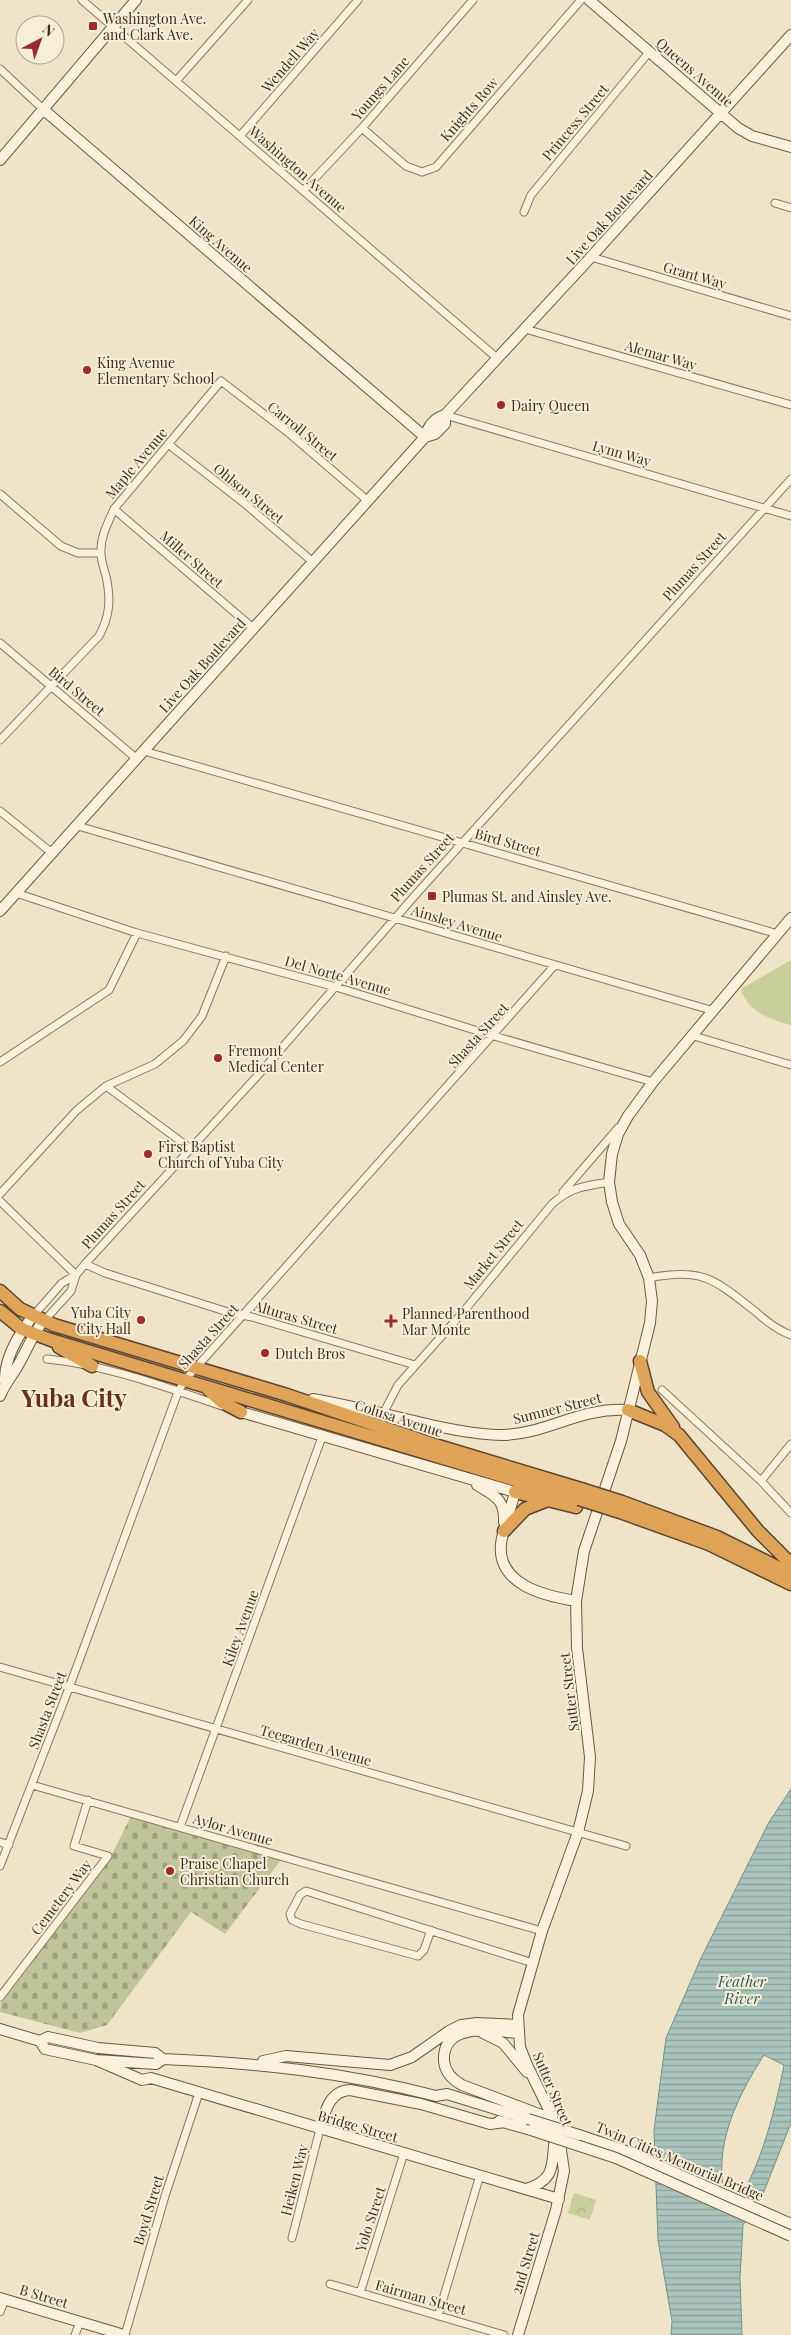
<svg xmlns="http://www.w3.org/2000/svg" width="791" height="2335" font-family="'Playfair Display',serif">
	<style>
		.grass { fill: #c9cf9b }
		.cemetery { fill: url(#cemetery-stones) }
		.park { fill: url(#park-crowns) }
		.water { fill: url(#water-rules); stroke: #6f938a; fill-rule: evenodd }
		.pier { fill: #f0e4c8 }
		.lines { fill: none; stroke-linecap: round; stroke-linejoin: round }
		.street-casing { stroke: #8d765c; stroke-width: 9 }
		.secondary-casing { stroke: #6f573f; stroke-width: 12 }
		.highway-casing { stroke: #5b4430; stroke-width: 15 }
		.street { stroke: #faf1dc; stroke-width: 7 }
		.secondary { stroke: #faf1dc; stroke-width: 10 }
		.highway { stroke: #e0a458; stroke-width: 12 }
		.secondary-bridge-casing { stroke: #6f573f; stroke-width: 12; stroke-linecap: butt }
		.highway-bridge-casing { stroke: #5b4430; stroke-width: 15; stroke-linecap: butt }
		.secondary-bridge { stroke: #faf1dc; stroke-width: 10 }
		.highway-bridge { stroke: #e0a458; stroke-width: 12 }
		.poi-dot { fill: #9e2a2b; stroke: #f7eed8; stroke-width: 2 }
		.labels { text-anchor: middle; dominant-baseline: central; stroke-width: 4; stroke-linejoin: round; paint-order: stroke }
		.poi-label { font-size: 14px; fill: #3d2e20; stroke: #f7eed8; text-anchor: start }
		.street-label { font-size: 14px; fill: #3d2e20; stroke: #f7eed8 }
		.water-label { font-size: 15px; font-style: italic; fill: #2f5d5a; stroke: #f7eed8 }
		.town-label { font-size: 24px; font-weight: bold; fill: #6b2e1e; stroke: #f7eed8 }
	</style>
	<defs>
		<pattern id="cemetery-stones" width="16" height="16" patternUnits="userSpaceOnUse" patternTransform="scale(1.25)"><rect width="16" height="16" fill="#bfc49a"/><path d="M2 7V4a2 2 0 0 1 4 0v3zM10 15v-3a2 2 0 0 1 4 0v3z" fill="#9ca07d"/></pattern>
		<pattern id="park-crowns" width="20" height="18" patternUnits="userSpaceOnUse" patternTransform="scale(1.25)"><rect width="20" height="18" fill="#c9cf9b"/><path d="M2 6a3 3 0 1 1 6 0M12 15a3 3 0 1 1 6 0" fill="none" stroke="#aeb285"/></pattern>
		<pattern id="water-rules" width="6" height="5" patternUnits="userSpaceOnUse" patternTransform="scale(1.25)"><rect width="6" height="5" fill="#a9c4bc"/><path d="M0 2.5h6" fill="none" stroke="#8ba098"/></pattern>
	</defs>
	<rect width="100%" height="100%" fill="#f0e4c8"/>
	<!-- grass -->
	<path class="grass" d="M791 960V1025C771 1020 747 1012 741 989Z"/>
	<!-- cemetery -->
	<path class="cemetery" d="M131 1816 281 1860 225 1934 191 1912 107 2025 80 2033 0 2012 1 2001 113 1852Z"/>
	<!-- park -->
	<path class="park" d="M574 2193 596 2200 590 2220 568 2213Z"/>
	<!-- water -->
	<path class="water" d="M791 1789V2123L763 2194 743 2225 740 2278 742 2335H671L672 2321 658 2240 654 2130 666 2038 701 1958 769 1822ZM764 2055 784 2065C775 2110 763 2159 739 2200L726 2198C711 2149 738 2095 764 2055Z"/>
	<!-- pier -->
	<path class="pier" d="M652 2154 707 2178 710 2175 714 2177V2180L724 2185 728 2196 737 2198 741 2192 761 2201 748 2223 653 2181Z"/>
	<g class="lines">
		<!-- street casing -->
		<g class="street-casing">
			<path id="street" d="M82 0 497 358
				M0 69 44 110
				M176 81 248 0
				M362 128 406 166 422 172 436 167 581 0
				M240 136 358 0
				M304 190 362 128 473 0
				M775 203 791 208
				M524 212 531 195 650 51
				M591 257 791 316
				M525 329 791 405
				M445 415 791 516
				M168 444 244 503 313 562
				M0 494 61 546 78 553H101
				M114 509 253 628
				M0 643 137 759
				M0 740 99 636C110 616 111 599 106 576 104 569 101 561 101 553 100 537 108 523 114 509L221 381 290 434 368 501
				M144 751 778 934
				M0 811 52 853
				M78 826 714 1011
				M16 893 137 933 336 987 494 1036 653 1082
				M694 1036 791 1065
				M0 1062 109 990 137 933
				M106 1086 191 1149
				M563 1192 618 1128
				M0 1194 77 1110 106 1086 155 1064 183 1041 202 1016 226 956
				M0 1201 76 1275
				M85 1264 105 1273 231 1313 252 1317 415 1365
				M649 1278C703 1267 715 1280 756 1312 767 1322 777 1330 791 1335
				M33 1316 62 1283 76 1275
				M44 1321 71 1291 76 1275 85 1264 260 1073 418 892 791 479
				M47 1359C107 1365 165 1387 222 1406
				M662 1390 761 1481 791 1513
				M383 1414 398 1385 464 1311 552 1204C571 1187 585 1186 609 1182
				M761 1481 791 1444
				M0 1667 626 1846
				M32 1785 542 1931
				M180 1827 322 1437
				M0 1842 9 1845
				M0 1866 69 1688 178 1392 185 1380 555 965
				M431 1930 424 1950 418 1956 301 1924 292 1920 290 1914 300 1895 306 1891 533 1963
				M0 1997 108 1856 74 1846 88 1800
				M292 2238 320 2129
				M330 2284 504 2335
				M360 2293 404 2153
				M0 2312 5 2299
				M438 2316 480 2175
				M75 2335 80 2322
				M125 2335 165 2196 199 2093"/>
		</g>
		<!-- secondary casing -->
		<g class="secondary-casing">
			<path id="secondary" d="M589 0 738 128 752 136 791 147
				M44 110 425 437
				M0 160 136 0
				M425 437 435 434 445 424V415
				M0 911 425 437C428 426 434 418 445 415L591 257 791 35
				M5 1382C4 1358 18 1335 33 1316
				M0 1396C4 1386 8 1381 14 1372 25 1355 31 1337 43 1321
				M313 1399C352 1406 392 1416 431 1425 454 1430 479 1435 503 1435 547 1434 579 1407 628 1410
				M241 1412 515 1492C511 1509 503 1527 501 1544 497 1585 545 1596 576 1601
				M477 1485C495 1496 505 1499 504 1522
				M0 2029 40 2041 45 2049 96 2060 156 2064 163 2059
				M483 2033 503 2043 527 2072
				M518 2033C494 2031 442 2021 444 2061 445 2073 453 2080 462 2085L544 2116
				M40 2041 48 2037 98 2048 155 2053 163 2059C257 2063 344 2072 436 2096L447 2094 528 2119
				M96 2060 142 2080 151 2078 559 2199
				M263 2061 286 2056 390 2065 412 2057 449 2031 461 2025 477 2023 518 2025
				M499 2121 531 2130
				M320 2129C325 2112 329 2091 350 2090L421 2104 490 2124 505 2122
				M579 2135 626 2151 791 2224
				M526 2189C560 2179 550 2159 556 2132
				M0 2298 124 2335
				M518 2335 556 2210 564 2171 560 2143 551 2114 527 2065 520 2047 518 2015 542 1931 578 1832 588 1791 590 1757 577 1648 576 1601 584 1551 621 1441 650 1323 652 1301 649 1278 640 1255 619 1224 612 1202 609 1182 612 1154 618 1134 628 1116 653 1082 791 918"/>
		</g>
		<!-- highway casing -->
		<g class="highway-casing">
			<path id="highway" d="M0 1291 20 1309 54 1325 287 1395 435 1445 581 1489
				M0 1311 22 1329 51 1340 579 1499
				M59 1347 92 1366
				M640 1361 648 1392 673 1427
				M208 1389 222 1402 241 1412
				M628 1410 665 1425 679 1435 758 1531 791 1564
				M515 1492 576 1507
				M622 1502 717 1537 791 1574
				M620 1512 709 1544 791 1584
				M504 1531 525 1509 548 1500"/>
		</g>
		<!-- street -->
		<use href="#street" class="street"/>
		<!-- secondary -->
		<use href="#secondary" class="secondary"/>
		<!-- highway -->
		<use href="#highway" class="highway"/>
		<!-- secondary-bridge casing -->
		<g class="secondary-bridge-casing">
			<path id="secondary-bridge" d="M528 2119 579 2135
				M531 2130 616 2158 791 2236"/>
		</g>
		<!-- highway-bridge casing -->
		<g class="highway-bridge-casing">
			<path id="highway-bridge" d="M581 1489 622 1502
				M579 1499 620 1512"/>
		</g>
		<!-- secondary-bridge -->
		<use href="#secondary-bridge" class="secondary-bridge"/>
		<!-- highway-bridge -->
		<use href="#highway-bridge" class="highway-bridge"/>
	</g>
	<!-- markers -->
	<g class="poi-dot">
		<rect x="88" y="21" width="10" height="10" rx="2.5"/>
		<circle cx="87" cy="370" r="5"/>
		<circle cx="501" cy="405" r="5"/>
		<rect x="427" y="891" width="10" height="10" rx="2.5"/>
		<circle cx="218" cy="1058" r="5"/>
		<circle cx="148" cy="1154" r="5"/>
		<circle cx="141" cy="1320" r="5"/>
		<path d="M388.5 1313.5h5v5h5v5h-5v5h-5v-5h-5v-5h5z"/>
		<circle cx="265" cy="1353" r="5"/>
		<circle cx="170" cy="1871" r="5"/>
	</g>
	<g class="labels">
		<!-- poi labels -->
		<g class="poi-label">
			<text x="103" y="18">Washington Ave.<tspan x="103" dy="16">and Clark Ave.</tspan></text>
			<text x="97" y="362">King Avenue<tspan x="97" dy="16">Elementary School</tspan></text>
			<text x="511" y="405">Dairy Queen</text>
			<text x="442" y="896">Plumas St. and Ainsley Ave.</text>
			<text x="228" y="1050">Fremont<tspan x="228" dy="16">Medical Center</tspan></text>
			<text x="158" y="1146">First Baptist<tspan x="158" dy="16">Church of Yuba City</tspan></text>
			<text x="131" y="1312" text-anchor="end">Yuba City<tspan x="131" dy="16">City Hall</tspan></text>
			<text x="402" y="1313">Planned Parenthood<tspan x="402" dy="16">Mar Monte</tspan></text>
			<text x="275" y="1353">Dutch Bros</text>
			<text x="180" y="1863">Praise Chapel<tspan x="180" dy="16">Christian Church</tspan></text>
		</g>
		<!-- street labels -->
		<g class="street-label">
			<text transform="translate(290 60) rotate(-49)">Wendell Way</text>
			<text transform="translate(695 72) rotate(41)">Queens Avenue</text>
			<text transform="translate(380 88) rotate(-49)">Youngs Lane</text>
			<text transform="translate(469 109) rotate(-49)">Knights Row</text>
			<text transform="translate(575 122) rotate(-50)">Princess Street</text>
			<text transform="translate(298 169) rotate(41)">Washington Avenue</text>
			<text transform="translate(609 217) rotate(-48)">Live Oak Boulevard</text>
			<text transform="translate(221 244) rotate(41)">King Avenue</text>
			<text transform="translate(695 275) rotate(16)">Grant Way</text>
			<text transform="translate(661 355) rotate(16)">Alemar Way</text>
			<text transform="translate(303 431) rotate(39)">Carroll Street</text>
			<text transform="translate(622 453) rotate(16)">Lynn Way</text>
			<text transform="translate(136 463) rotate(-50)">Maple Avenue</text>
			<text transform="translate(249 493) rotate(39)">Ohlson Street</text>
			<text transform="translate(192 559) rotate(41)">Miller Street</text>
			<text transform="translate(694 566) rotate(-48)">Plumas Street</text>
			<text transform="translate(202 665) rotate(-48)">Live Oak Boulevard</text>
			<text transform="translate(77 691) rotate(40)">Bird Street</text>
			<text transform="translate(508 842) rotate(16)">Bird Street</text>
			<text transform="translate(422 867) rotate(-48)">Plumas Street</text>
			<text transform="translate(457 923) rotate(17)">Ainsley Avenue</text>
			<text transform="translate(338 975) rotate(16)">Del Norte Avenue</text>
			<text transform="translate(478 1035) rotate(-48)">Shasta Street</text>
			<text transform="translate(113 1214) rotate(-48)">Plumas Street</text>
			<text transform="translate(493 1254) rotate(-51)">Market Street</text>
			<text transform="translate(296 1317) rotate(16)">Alturas Street</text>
			<text transform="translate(208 1336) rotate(-48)">Shasta Street</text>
			<text transform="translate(557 1408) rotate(-14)">Sumner Street</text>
			<text transform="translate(399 1418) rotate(18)">Colusa Avenue</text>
			<text transform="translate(240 1628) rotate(-70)">Kiley Avenue</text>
			<text transform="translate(569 1692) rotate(-97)">Sutter Street</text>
			<text transform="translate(47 1710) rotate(-69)">Shasta Street</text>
			<text transform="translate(316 1745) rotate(16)">Teegarden Avenue</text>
			<text transform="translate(233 1829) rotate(16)">Aylor Avenue</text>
			<text transform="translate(61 1897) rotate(-53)">Cemetery Way</text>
			<text transform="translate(553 2089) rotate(67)">Sutter Street</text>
			<text transform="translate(358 2126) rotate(16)">Bridge Street</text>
			<text transform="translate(680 2161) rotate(23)">Twin Cities Memorial Bridge</text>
			<text transform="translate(294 2180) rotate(-76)">Heiken Way</text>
			<text transform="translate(148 2210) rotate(-73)">Boyd Street</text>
			<text transform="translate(370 2219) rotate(-72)">Yolo Street</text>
			<text transform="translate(525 2263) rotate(-73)">2nd Street</text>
			<text transform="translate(44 2296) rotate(17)">B Street</text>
			<text transform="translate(421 2297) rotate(16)">Fairman Street</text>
		</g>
		<!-- water labels -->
		<g class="water-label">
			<text x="742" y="1981">Feather<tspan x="742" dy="17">River</tspan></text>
		</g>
		<!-- town labels -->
		<g class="town-label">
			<text x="74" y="1397">Yuba City</text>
		</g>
	</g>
	<!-- north arrow -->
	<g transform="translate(40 40) rotate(41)"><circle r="24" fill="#f7eed8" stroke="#ada18e"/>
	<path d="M0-4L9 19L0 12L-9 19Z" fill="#9e2a2b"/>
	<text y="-8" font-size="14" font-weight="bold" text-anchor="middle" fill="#3d2e20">N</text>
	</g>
</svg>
